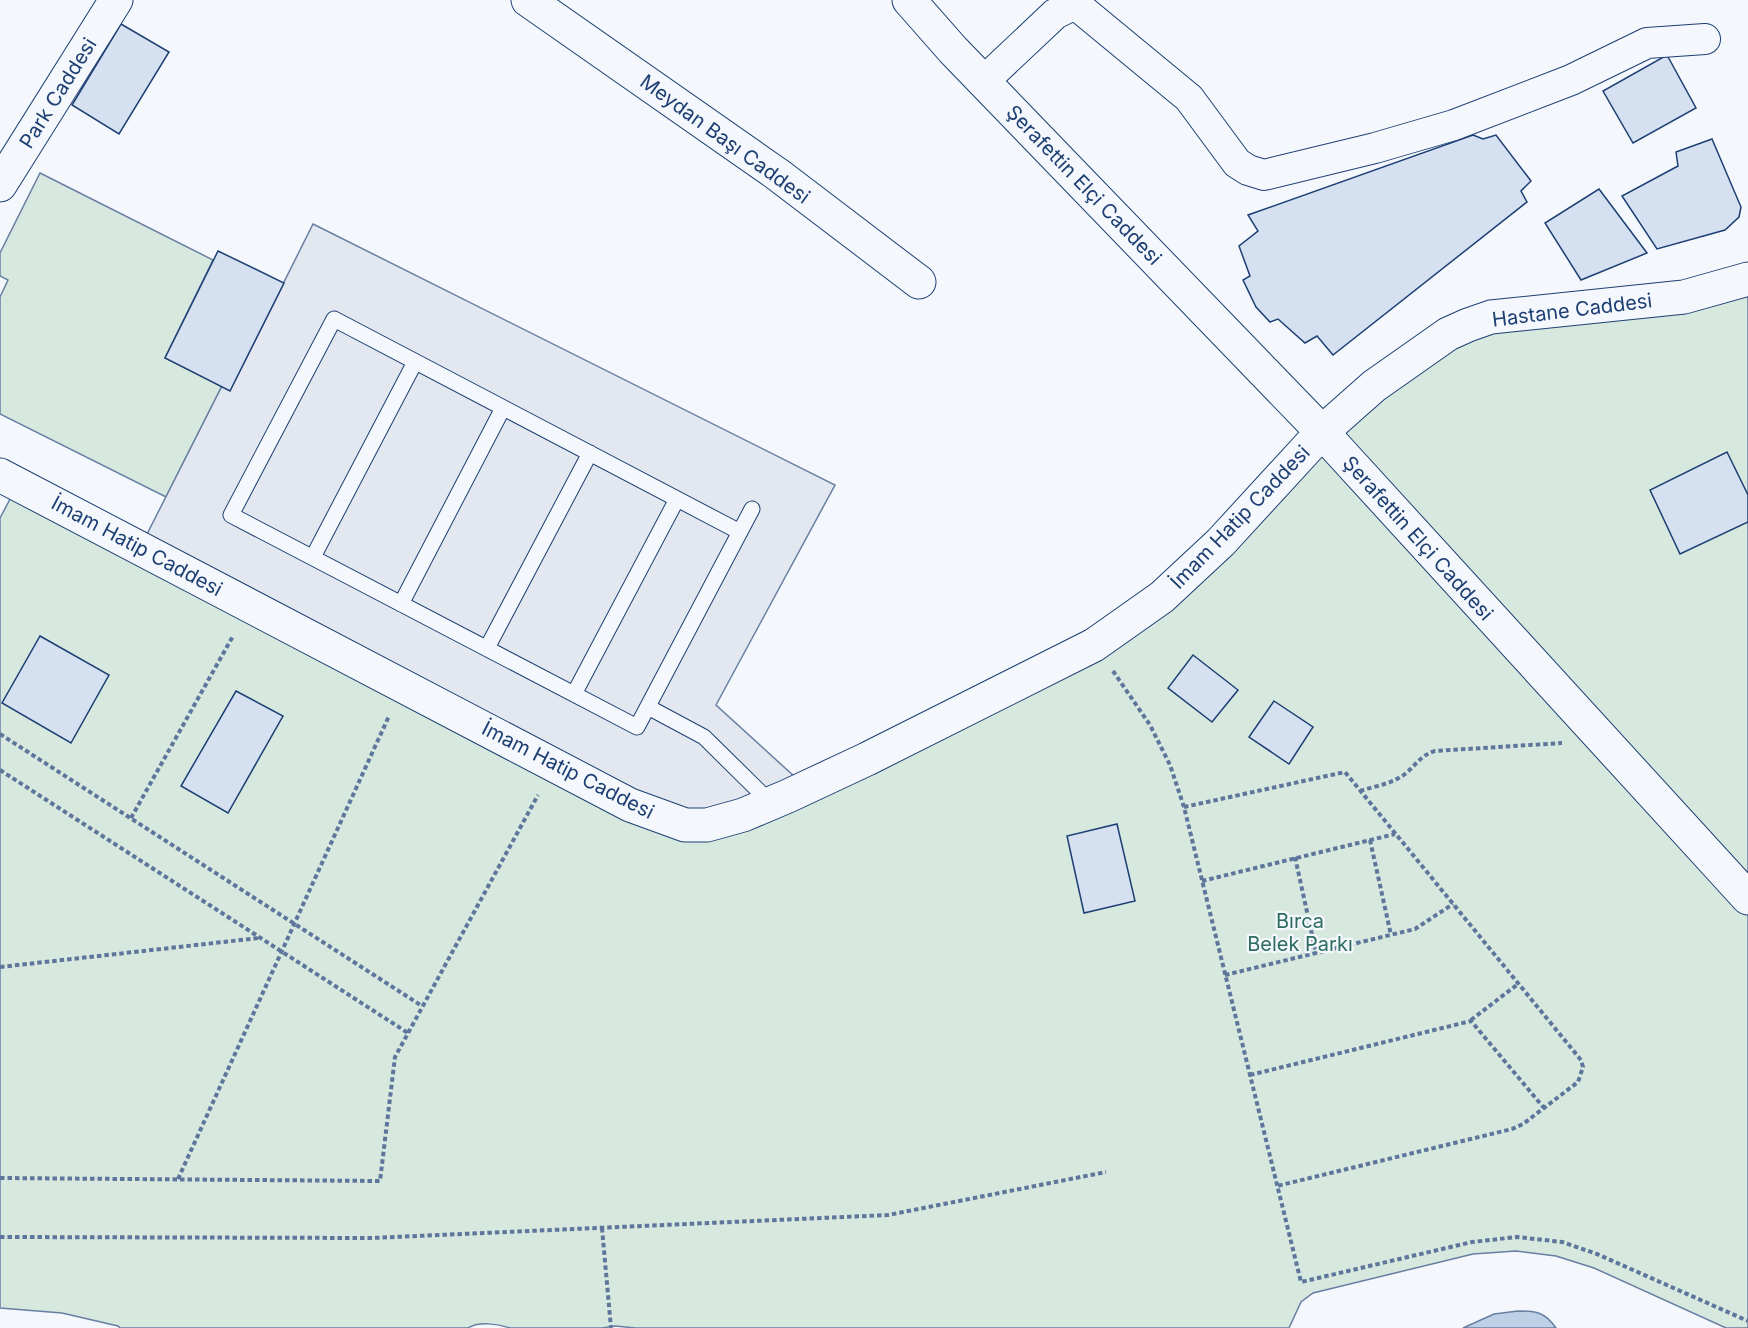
<svg xmlns="http://www.w3.org/2000/svg" width="1748" height="1328" font-family="Inter,sans-serif">
	<style>
		.green { fill: #d7e8df; stroke: #687fa3; stroke-width: 1.5 }
		.parking { fill: #e3e8f0; stroke: #687fa3; stroke-width: 1.5 }
		.water { fill: #bed0e5; stroke: #687fa3; stroke-width: 1.5 }
		.building { fill: #d5e0f0; stroke: #1d3f73; stroke-width: 1.5 }
		.lines { fill: none; stroke-linecap: round; stroke-linejoin: round }
		.lane-casing { stroke: #1d3f73; stroke-width: 17 }
		.street-casing { stroke: #1d3f73; stroke-width: 32 }
		.secondary-casing { stroke: #1d3f73; stroke-width: 35 }
		.path { stroke: #5e769c; stroke-width: 4; stroke-dasharray: 4.5 3; stroke-linecap: butt }
		.lane { stroke: #f4f7fb; stroke-width: 15 }
		.street { stroke: #f4f7fb; stroke-width: 30 }
		.secondary { stroke: #f4f7fb; stroke-width: 33 }
		.labels { text-anchor: middle; dominant-baseline: central; stroke-width: 4.5; stroke-linejoin: round; paint-order: stroke }
		.street-label { font-size: 20px; fill: #1d3f73; stroke: #f4f7fb }
		.park-label { font-size: 20px; fill: #2c6c60; stroke: #f4f7fb }
	</style>
	<rect width="100%" height="100%" fill="#f4f7fb"/>
	<!-- green -->
	<path class="green" d="M40 173 213 260 165 358 222 386 166 497 0 414V297L8 280 0 276V253Z
		M1748 279V1328H1726L1594 1268 1556 1256 1516 1251 1473 1254 1313 1293 1301 1302 1289 1328H636L615 1326 602 1328H510C498 1324 479 1321 468 1328H120L118 1326 62 1313 0 1308V518L18 484 685 825 1094 645 1448 334Z"/>
	<!-- parking -->
	<path class="parking" d="M313 224 835 485 716 705 807 788 707 825 140 548 222 386 230 390Z"/>
	<!-- water -->
	<path class="water" d="M1518 1311C1536 1311 1545 1312 1556 1328H1463L1494 1314Z"/>
	<!-- building -->
	<path class="building" d="M121 24 169 52 119 134 72 105Z
		M1667 55 1696 108 1633 143 1603 91Z
		M1473 135 1483 139 1496 135 1531 181 1521 191 1527 202 1333 355 1317 336 1305 343 1278 319 1270 322 1256 307 1243 280 1250 276 1239 246 1258 231 1248 215Z
		M1712 139 1741 207 1739 217 1725 230 1657 249 1622 196 1678 166 1676 152Z
		M1599 189 1647 253 1581 280 1545 223Z
		M218 251 284 283 230 391 165 358Z
		M1727 452 1748 495V522L1680 554 1650 490Z
		M40 636 109 675 71 743 2 703Z
		M1193 655 1238 690 1212 722 1168 688Z
		M236 691 283 716 228 813 181 786Z
		M1274 701 1313 727 1289 764 1249 737Z
		M1117 824 1135 901 1084 913 1067 836Z"/>
	<g class="lines">
		<!-- lane casing -->
		<g class="lane-casing">
			<path id="lane" d="M740 532 334 319 231 515 637 727 752 509
				M313 557 415 362
				M401 604 503 408
				M487 648 590 453
				M574 694 677 499
				M648 707 704 737 771 803"/>
		</g>
		<!-- street casing -->
		<g class="street-casing">
			<path id="street" d="M984 81 1055 14 1075 4 1189 98 1237 163 1248 170 1264 175 1375 148 1454 125 1571 80 1647 43 1705 39"/>
		</g>
		<!-- secondary casing -->
		<g class="secondary-casing">
			<path id="secondary" d="M528 0 777 174 919 282
				M909 0 953 50 1322 432 1748 898
				M0 185 116 0
				M0 475 630 805 685 825H707L743 815 788 796 867 759 1094 645 1162 597 1221 542 1322 432 1374 386 1448 334 1468 325 1491 317 1684 297 1748 279"/>
		</g>
		<!-- path -->
		<path class="path" d="M1113 671 1150 725 1170 765 1184 807 1301 1282 1472 1242 1517 1237 1562 1242 1597 1254 1748 1321
			M0 734 422 1006
			M0 770 408 1033
			M1360 791C1375 786 1392 784 1405 774 1416 765 1421 755 1435 751L1562 743
			M1184 807 1345 772 1581 1060 1583 1067 1578 1082 1523 1124 1512 1129 1277 1186
			M131 818 233 636
			M1370 840 1391 935
			M1295 857 1316 953
			M1202 881 1395 834
			M0 967 259 938
			M1225 975 1415 929 1453 904
			M1471 1020 1518 984
			M1250 1075 1471 1021 1544 1108
			M0 1178 380 1181 395 1057 538 795
			M178 1179 389 716
			M602 1228 611 1328
			M0 1237 372 1238 888 1215 1106 1172"/>
		<!-- lane -->
		<use href="#lane" class="lane"/>
		<!-- street -->
		<use href="#street" class="street"/>
		<!-- secondary -->
		<use href="#secondary" class="secondary"/>
	</g>
	<g class="labels">
		<!-- street labels -->
		<g class="street-label">
			<text transform="translate(58 93) rotate(-58)">Park Caddesi</text>
			<text transform="translate(725 139) rotate(36)">Meydan Başı Caddesi</text>
			<text transform="translate(1084 185) rotate(46)">Şerafettin Elçi Caddesi</text>
			<text transform="translate(1572 310) rotate(-7)">Hastane Caddesi</text>
			<text transform="translate(1240 517) rotate(-46)">İmam Hatip Caddesi</text>
			<text transform="translate(1418 538) rotate(48)">Şerafettin Elçi Caddesi</text>
			<text transform="translate(137 546) rotate(28)">İmam Hatip Caddesi</text>
			<text transform="translate(568 770) rotate(27)">İmam Hatip Caddesi</text>
		</g>
		<!-- park labels -->
		<g class="park-label">
			<text x="1300" y="921">Bırca<tspan x="1300" dy="23">Belek Parkı</tspan></text>
		</g>
	</g>
</svg>
